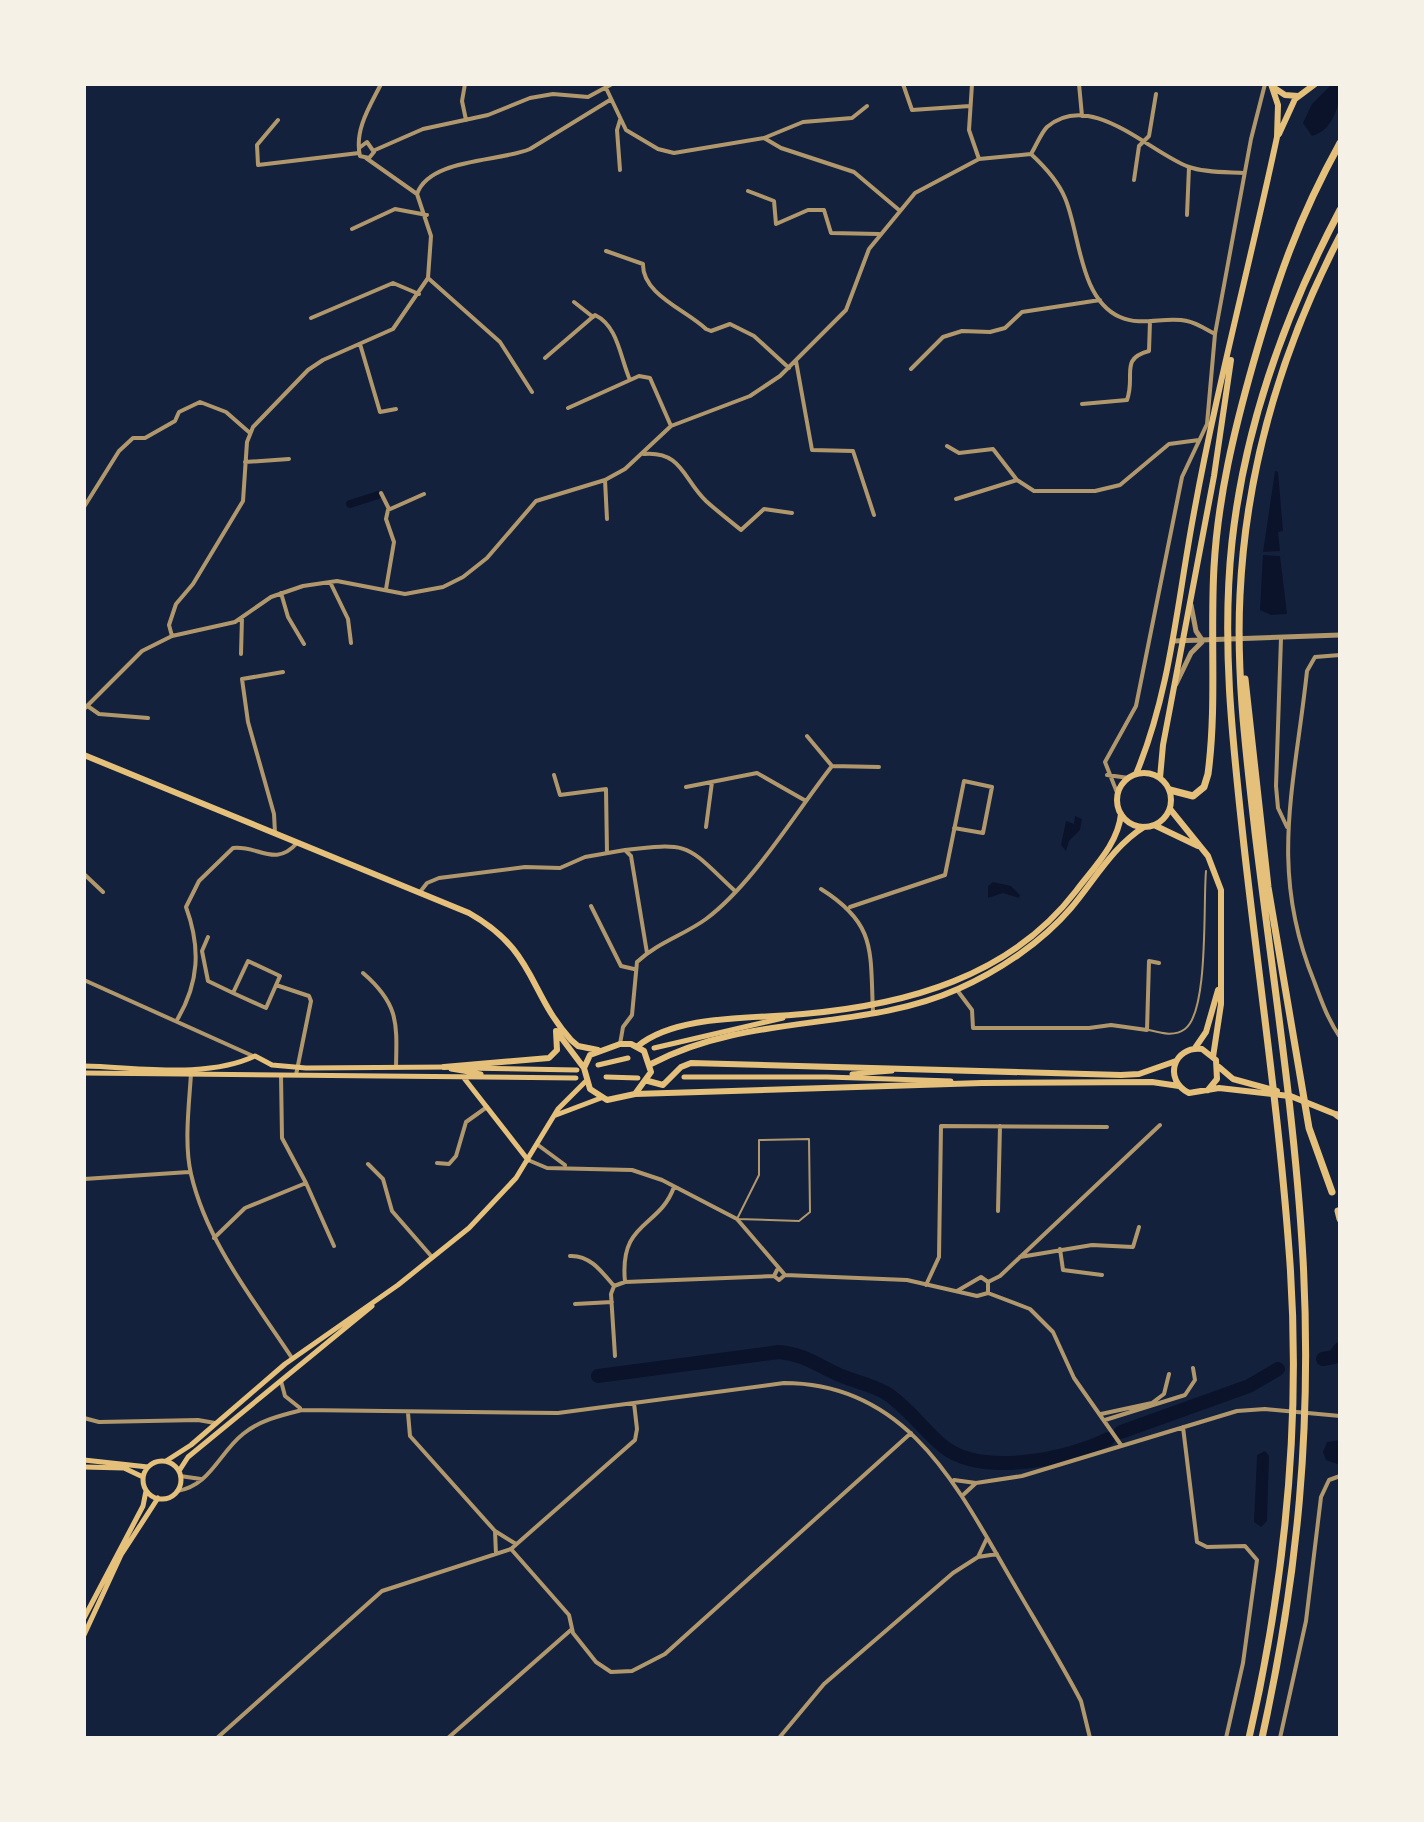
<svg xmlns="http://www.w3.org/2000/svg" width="1424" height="1822" font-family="'Titillium Web',sans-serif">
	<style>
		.water { fill: #0b132b }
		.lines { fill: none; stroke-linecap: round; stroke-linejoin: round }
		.canal { stroke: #0b132b; stroke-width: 8 }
		.river { stroke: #0b132b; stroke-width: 14 }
		.service { stroke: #b1986c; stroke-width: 2 }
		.minor { stroke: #b1986c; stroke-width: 4 }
		.tertiary { stroke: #b1986c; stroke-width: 5 }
		.secondary { stroke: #e5c07b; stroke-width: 5 }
		.primary { stroke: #e5c07b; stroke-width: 6 }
		.motorway { stroke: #e5c07b; stroke-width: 7 }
	</style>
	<rect width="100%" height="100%" fill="#14213d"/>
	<!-- water -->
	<path class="water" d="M1332 84 1340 85C1340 104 1334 130 1312 136L1303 123 1312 104Z
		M1275 471 1278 472 1283 531 1278 532 1280 551 1263 552Z
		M1263 555 1280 556 1287 614 1271 615 1260 610Z
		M1075 816 1082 819 1080 830 1069 841 1066 851 1061 845 1066 821 1074 824Z
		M993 882 1011 886 1020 895 1019 898 1003 893 988 898V886Z
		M1340 1440V1465L1326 1460 1323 1452 1327 1442Z
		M1265 1451 1269 1456 1267 1521 1261 1527 1254 1522 1257 1455Z"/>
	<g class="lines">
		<!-- canal -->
		<path class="canal" d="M350 504 378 495"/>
		<!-- river -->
		<path class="river" d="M1323 1359 1334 1357 1340 1349
			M598 1376 779 1352C802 1354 814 1363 835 1373 851 1381 871 1384 886 1393 908 1407 924 1431 944 1447 983 1477 1068 1459 1108 1439
			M1121 1432 1249 1386 1278 1369"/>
		<!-- service -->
		<path class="service" d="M1149 1030C1161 1033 1174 1037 1185 1029 1209 1011 1203 903 1206 871
			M809 1139 810 1212 799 1221 737 1219 759 1175V1140Z"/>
		<!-- minor -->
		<path class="minor" d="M465 84 462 101 466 120
			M903 84 912 110 970 106
			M972 84 969 130 979 159
			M1079 84 1082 116
			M606 88 626 130 658 149 674 153 764 138 781 148 854 172 899 210
			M278 120 257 145 258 165 359 153
			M620 120 617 130 620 170
			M764 138 803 122 852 118 867 106
			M359 148 367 142 374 152 369 158 360 156C354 130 370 106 381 84
			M375 150 423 129 488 115 530 98 553 94 588 97 612 84
			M1031 154C1036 146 1041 133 1047 127 1091 89 1150 153 1189 167 1206 173 1227 172 1244 173
			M1134 180 1139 146 1149 136 1156 94
			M748 191 774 201 776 224 808 210H824L831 233 879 234
			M417 194C429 158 500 162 530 149L610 100
			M1187 215 1189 167
			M352 229 395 209 427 215
			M606 251 643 264C642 294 686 310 706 329L711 331 730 324 754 336 789 368
			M428 278 500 342 532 392
			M574 302 593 317
			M311 318 393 283 419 294
			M360 344 380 412 396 409
			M545 358 595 315C618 326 620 357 630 380
			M796 361 812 450 853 451 874 515
			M911 369 943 337 962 331 990 332 1005 328 1022 312 1100 300
			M1082 404 1127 400C1136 375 1119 359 1149 351L1150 321
			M568 408 639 376 650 378 671 426
			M947 446 959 453 993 449 1017 480
			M644 454C682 451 683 479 706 501 717 511 729 520 741 530L764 509 792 513
			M245 462 289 459
			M605 480 607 519
			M381 493 389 509
			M956 499 1017 480 1034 491H1095L1120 485 1169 444 1199 440
			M84 507 119 451 133 438H145L175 421 179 412 200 402 226 412 250 433
			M330 582 348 619 351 643
			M386 589 394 542 386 519 388 510 424 494
			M281 593 288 617 304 644
			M172 636 169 625 176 604 193 584 243 501 247 442 253 427 308 370 323 360 393 329 428 278 431 236 417 194 366 158
			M1281 638 1276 786 1278 808 1287 827
			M241 654 242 617
			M1340 655 1315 657 1307 671C1295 785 1268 869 1314 981 1321 1000 1328 1020 1340 1037
			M89 707 99 714 148 718
			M84 709 142 651 172 636 235 622 271 597 303 586 337 581 405 594 443 587 463 577 487 558 536 501 605 480 625 469 671 426 750 396 780 376 846 310 869 249 915 193 979 159 1031 154C1044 166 1058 181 1065 198 1080 233 1079 299 1120 317 1141 327 1166 316 1187 321 1197 323 1207 330 1215 334
			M807 736 832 766
			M554 775 560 795 606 789 607 853
			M1107 775 1129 778
			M686 787 757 773 806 801
			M1118 795 1105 762 1136 706 1182 477 1207 424 1215 334 1251 139 1265 84
			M706 827 712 782
			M275 833 274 814 248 722 242 679 283 672
			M625 850C692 842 686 845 734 890
			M84 874 103 892
			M821 889C877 924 870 951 873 1012
			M420 892 427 883 439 878 525 867 560 868 585 857 625 850 631 856 647 953
			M591 906 621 966 634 969
			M850 907 945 875 964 781 992 787 983 833 954 828
			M208 937 202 951 208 981 233 993 248 961 280 976 266 1008 233 993
			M363 973C399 1004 397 1023 396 1067
			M84 980 253 1056
			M276 985 309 996 311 1001 296 1075
			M957 990 972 1010 973 1028H1089L1111 1025 1147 1030 1149 961 1159 963
			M177 1020C199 983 201 948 186 907L199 881 233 848C258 845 275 868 297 843
			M620 1044 623 1027 632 1015 637 962C657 943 684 935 706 919 753 884 796 812 832 766L879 767
			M191 1074C189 1105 184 1144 191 1174 207 1243 254 1300 292 1358
			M538 1145 565 1165
			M528 1160 547 1168 632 1170 662 1180 737 1219 785 1275
			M437 1163 449 1164 456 1156 466 1122 487 1107
			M368 1164 383 1179 392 1211 432 1257
			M84 1179 189 1172
			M306 1183 334 1246
			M998 1211 1000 1126
			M214 1238 245 1208 306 1183 282 1138 281 1075
			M1060 1249 1063 1270 1102 1275
			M570 1256C590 1255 602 1272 614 1286
			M1020 1257 1092 1245 1133 1247 1139 1227
			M777 1270 774 1276 779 1280 785 1275 907 1280 977 1296 988 1293
			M625 1282C619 1220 659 1229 674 1187
			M988 1282 1000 1276 1160 1125
			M926 1285 939 1257 941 1126 1107 1127
			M957 1291 981 1277 988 1282V1292
			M988 1293 1030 1309 1053 1332 1074 1378 1121 1445
			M575 1304 612 1302
			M615 1356 611 1294 614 1286 625 1282 774 1276
			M281 1381 285 1396 300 1408
			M408 1413 410 1436 495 1531
			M1101 1414 1152 1403 1164 1394 1169 1374
			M84 1418 99 1422 198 1420 215 1423
			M1105 1420 1185 1395 1195 1380 1193 1368
			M1183 1427 1197 1542 1207 1547 1245 1546 1257 1560 1243 1663 1226 1738
			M180 1476 201 1479
			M954 1480 976 1483 1022 1476 1237 1411 1265 1409 1340 1416
			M177 1491C210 1486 219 1453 243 1434 260 1420 282 1415 302 1410L558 1413 784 1383C907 1383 957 1486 1011 1579 1034 1619 1059 1659 1081 1701L1090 1738
			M963 1495 976 1483
			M511 1549 569 1615 573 1633 596 1662 611 1672 632 1671 665 1654 911 1433
			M496 1554 495 1531 516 1544
			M978 1557 987 1538
			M217 1738 382 1591 511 1549 635 1440 637 1429 634 1403
			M448 1738 572 1629
			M779 1738 824 1684 953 1573 978 1557 997 1554
			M1280 1738 1306 1621 1321 1497 1329 1480 1340 1476"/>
		<!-- tertiary -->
		<path class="tertiary" d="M1191 605 1196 631 1202 640
			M1173 641 1340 635
			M1176 684 1191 653 1202 642"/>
		<!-- secondary -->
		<path class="secondary" d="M654 1048 783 1018
			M598 1065 628 1058
			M84 1066C138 1067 206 1079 255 1056L272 1065 306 1068 448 1067
			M462 1068 577 1070
			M451 1069 481 1074
			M84 1073 576 1078
			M852 1074 892 1071
			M606 1077 638 1078
			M684 1077H827L951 1081
			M464 1078 528 1160
			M556 1115 601 1098
			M84 1460 148 1467
			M166 1461 191 1445 285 1364 398 1285 469 1228 516 1178 558 1109 585 1082
			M143 1480a19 19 0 1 1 38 0a19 19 0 1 1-38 0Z
			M84 1467 124 1468 143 1477
			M179 1471 188 1457 372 1306
			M84 1618 143 1506 146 1491
			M84 1635 121 1555 158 1498"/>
		<!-- primary -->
		<path class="primary" d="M1273 87 1285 95 1298 96
			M1279 134 1295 99 1315 84
			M84 755 469 913C536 951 528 992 571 1040L578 1046 598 1050
			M1117 800a27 27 0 1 1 54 0a27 27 0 1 1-54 0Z
			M1136 774C1170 693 1177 604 1193 518 1216 390 1250 264 1277 137L1278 105 1271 84
			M1160 778 1163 745 1214 476 1231 360
			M1170 809 1208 856 1221 890V1004L1213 1057
			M1154 825 1198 846
			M557 1032 584 1068
			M620 1044H631L644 1051 651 1072 635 1094 607 1100 590 1089 584 1068 590 1055Z
			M638 1046C677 1014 755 1019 803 1014 906 1005 1010 977 1076 891 1094 867 1118 844 1121 814
			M1195 1048 1206 1032 1218 990
			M651 1064C750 1012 862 1032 958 989 999 971 1042 942 1071 908 1094 881 1113 846 1144 827
			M444 1067 549 1058 557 1050 556 1031
			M1219 1067 1233 1079 1277 1091
			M648 1081 663 1085 681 1067 691 1063 1121 1075 1139 1074 1176 1061
			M1208 1090 1217 1079 1216 1060 1202 1049C1173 1046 1163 1080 1189 1093L1219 1088 1289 1096
			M635 1094 982 1083 1152 1082 1179 1086
			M1288 1095 1340 1116"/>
		<!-- motorway -->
		<path class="motorway" d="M1245 679 1268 887 1309 1128 1332 1192
			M1170 790 1193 796 1204 787 1208 774C1217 706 1210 636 1214 567 1218 497 1234 431 1253 364 1277 280 1298 219 1340 143
			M1337 1115 1340 1117
			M1338 1211 1340 1219
			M1249 1738C1286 1577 1302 1415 1289 1250 1279 1115 1259 980 1244 846 1233 745 1221 644 1232 542 1245 424 1285 314 1340 210
			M1262 1738C1298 1576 1312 1425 1303 1259 1295 1116 1272 973 1255 832 1246 753 1236 674 1240 595 1246 469 1282 348 1340 236"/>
	</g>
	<!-- border -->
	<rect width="1424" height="1822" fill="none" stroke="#f6f1e7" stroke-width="172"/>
</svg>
